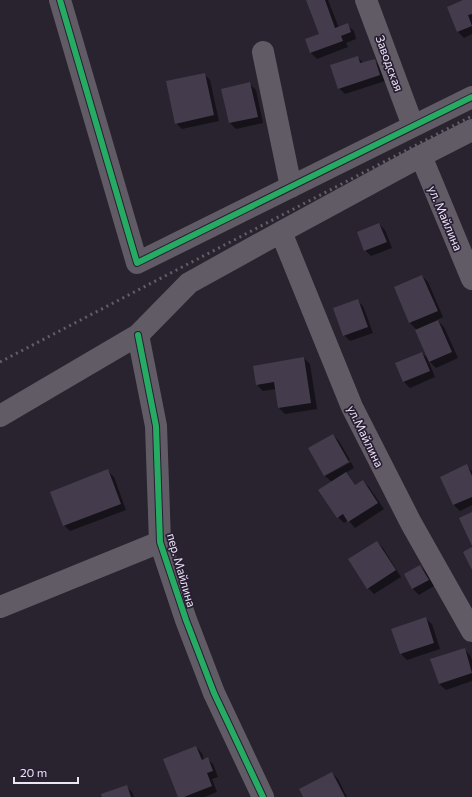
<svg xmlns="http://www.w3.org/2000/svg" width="472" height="797" font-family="Commissioner,sans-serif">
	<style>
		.shadow { fill: #0007 }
		.building { fill: #443c4c }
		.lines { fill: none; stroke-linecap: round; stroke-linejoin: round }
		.minor { stroke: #605b65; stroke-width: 22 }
		.rail { stroke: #625d66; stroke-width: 3; stroke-dasharray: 2 4; stroke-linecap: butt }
		.cycleway-casing { stroke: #291e34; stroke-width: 8 }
		.cycleway { stroke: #26ab63; stroke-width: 6 }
		.labels { text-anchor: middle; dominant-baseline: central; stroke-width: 3.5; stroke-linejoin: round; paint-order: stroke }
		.street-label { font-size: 12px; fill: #ebe4f3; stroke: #291e34 }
	</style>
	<rect width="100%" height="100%" fill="#29232f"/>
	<!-- shadow -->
	<path class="shadow" d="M307 0H328L339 28 347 25 354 31 356 39 346 43 348 47 317 59 311 53 306 40 320 35Z
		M466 0H472V34L464 38 458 32 448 7Z
		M357 57 364 63 374 60 380 66 385 81 345 94 339 88Z
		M204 74 210 80 219 121 182 129 176 123Z
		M250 84 256 90 263 123 236 129 230 123Z
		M379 224 385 230 392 248 371 256 365 250Z
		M422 276 428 282 443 317 437 320 444 327 458 358 436 368 428 360 435 377 410 388 404 382 422 353 429 360 417 330 410 323 395 288Z
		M357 300 363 306 373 333 350 341 344 335Z
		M304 358 310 364 317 409 285 414 279 408 276 389 263 391 257 385Z
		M333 435 339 441 350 460 325 474V476L309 449Z
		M351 462 354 468 345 473 356 486 363 481 369 487 384 509 355 528 348 520 344 523 338 517 332 482 325 476Z
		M466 466 472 471V505L460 511 454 505Z
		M107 470 114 477 126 510 70 531 64 525Z
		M377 542 383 548 401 577 374 594 368 588Z
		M420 566 426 572 434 586 419 595 413 589 405 574Z
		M425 618 432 624 440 649 407 660 401 654Z
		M464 649 470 655 472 660V681L446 690 439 684 431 660Z
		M196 747 202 753 204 760 207 758 213 764 218 777 212 779 217 792 205 797H179Z
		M332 773 338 779 347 797H304Z
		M126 786 132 792 134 797H103Z"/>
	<!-- building -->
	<path class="building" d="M306 0H325L335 28 348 23 351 32 341 36 343 41 310 53 305 39 319 34Z
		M463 0H472V14L468 15 472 26 457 32 447 7Z
		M358 56 360 63 375 59 380 75 338 89 330 65Z
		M205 73 214 115 175 124 166 81Z
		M250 82 258 117 229 123 221 89Z
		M379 223 387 242 364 251 357 232Z
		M422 275 438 311 409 323 394 287Z
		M358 299 368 327 343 336 333 308Z
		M438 320 452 352 429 362 415 330Z
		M422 352 430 371 403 382 395 363Z
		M304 357 311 403 278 408 274 382 256 385 253 366Z
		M333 434 349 462 324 476 308 448Z
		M467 464 472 476V497L453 505 440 477Z
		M108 469 121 504 63 526 50 492Z
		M346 472 355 485 363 480 378 503 348 522 343 514 337 518 318 490Z
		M472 512V546L459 518Z
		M377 541 396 570 367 589 348 559Z
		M472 547V570L463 552Z
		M420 565 429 580 412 589 404 574Z
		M426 617 434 643 400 654 391 629Z
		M465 648 472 673 439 684 430 659Z
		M196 746 202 760 208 757 213 771 207 773 212 786 184 797H178L163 759Z
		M332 772 345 797H303L299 789Z
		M127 785 131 797H102L101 794Z"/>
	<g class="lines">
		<!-- minor -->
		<path class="minor" d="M60 0 137 263 472 97
			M366 0 413 126
			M263 52 291 187
			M421 156 472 279
			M281 232 352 407 411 523 472 631
			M138 335 156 426 160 542 186 620 214 693 263 797
			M0 416 138 335 189 283 281 232 421 156 472 130
			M0 607 160 542"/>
		<!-- rail -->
		<path class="rail" d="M0 362 472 116"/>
		<!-- cycleway casing -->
		<g class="cycleway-casing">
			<path id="cycleway" d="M60 0 137 263 472 97
				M138 335 156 426 160 542 186 620 214 693 263 797"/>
		</g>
		<!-- cycleway -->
		<use href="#cycleway" class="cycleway"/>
	</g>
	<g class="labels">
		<!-- street labels -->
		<g class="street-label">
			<text transform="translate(390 63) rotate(70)">Заводская</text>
			<text transform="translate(446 218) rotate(67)">ул. Майлина</text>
			<text transform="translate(366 436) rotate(64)">ул.Майлина</text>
			<text transform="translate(182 570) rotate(74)">пер. Майлина</text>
		</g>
	</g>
	<!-- scale -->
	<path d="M14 777v6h64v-6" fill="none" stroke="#ebe4f3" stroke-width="2"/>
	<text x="20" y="777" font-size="12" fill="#ebe4f3" stroke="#291e34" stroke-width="3" paint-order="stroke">20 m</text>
</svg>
